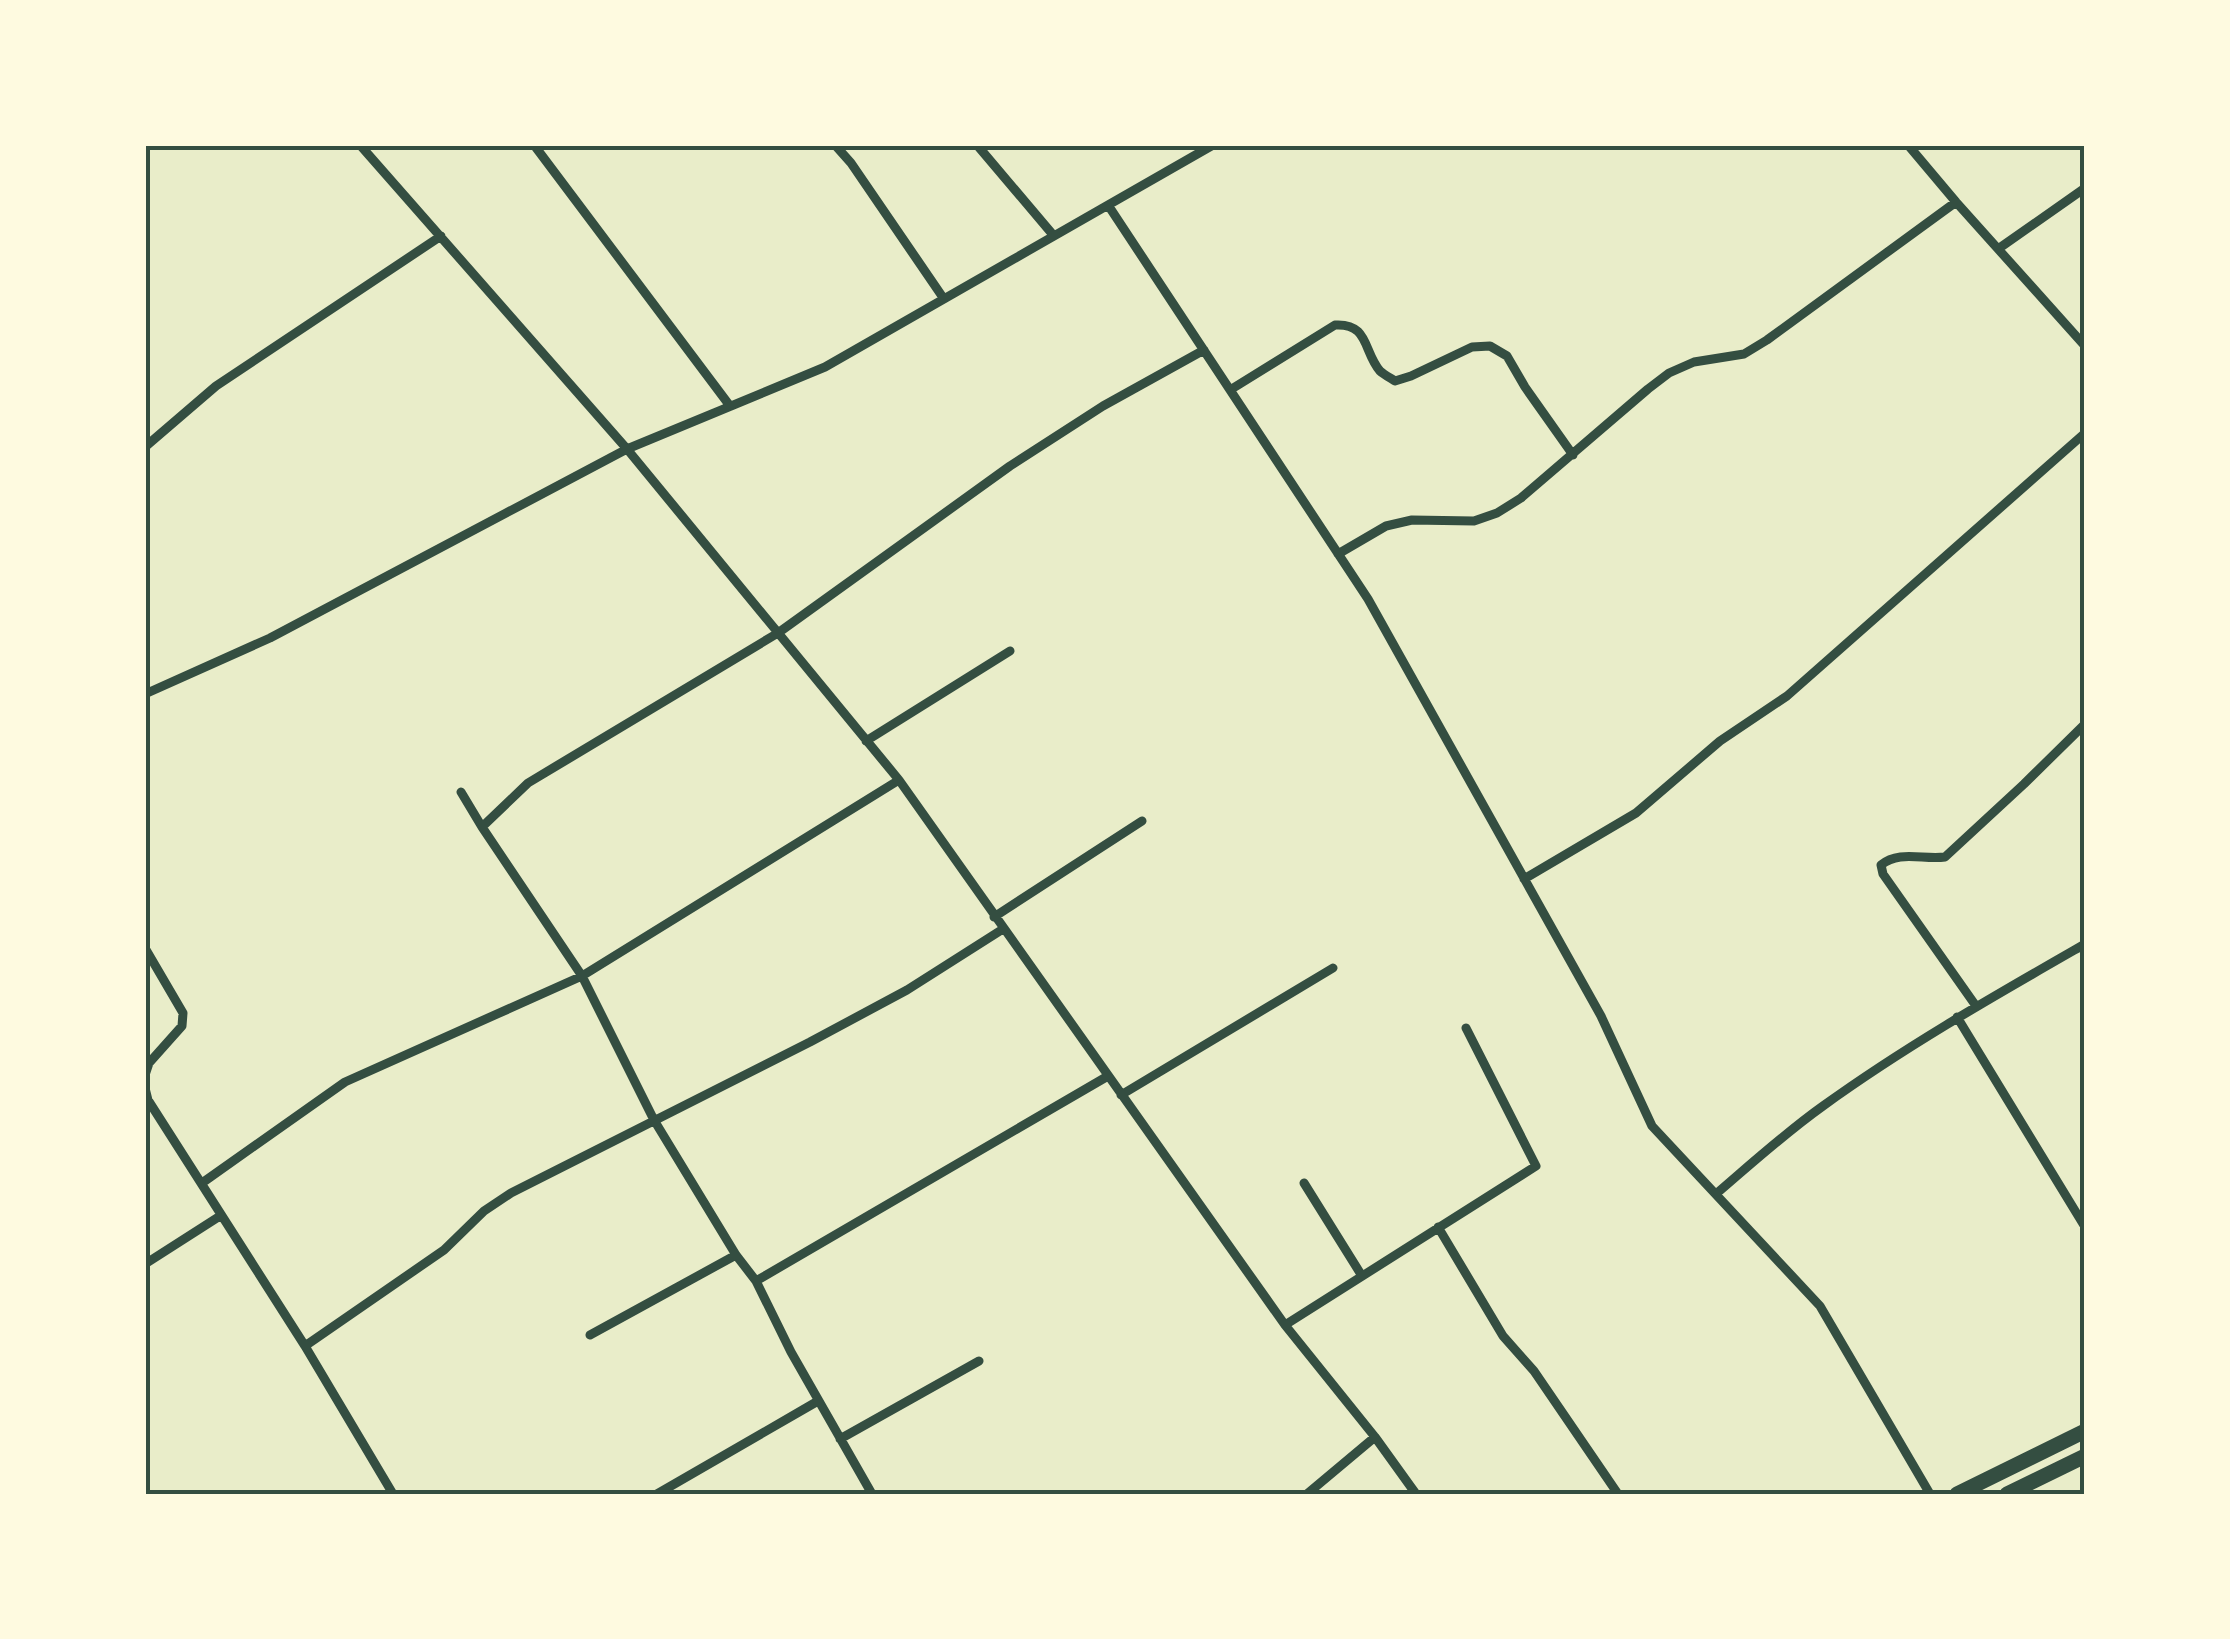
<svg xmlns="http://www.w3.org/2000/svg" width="2230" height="1639" font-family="Inter,sans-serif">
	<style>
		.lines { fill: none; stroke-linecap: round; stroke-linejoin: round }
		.minor { stroke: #344e41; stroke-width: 9 }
		.trunk { stroke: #344e41; stroke-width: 15 }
		.neatline { fill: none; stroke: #344e41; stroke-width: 4 }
	</style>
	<rect width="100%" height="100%" fill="#e9edc9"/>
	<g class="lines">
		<!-- minor -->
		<path class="minor" d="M360 145 627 449 899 780 1285 1325 1375 1437 1416 1494
			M534 145 730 406
			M835 145 851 163 944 299
			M977 145 1054 236
			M1908 145 1956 202 2085 346
			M1108 205 1368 599 1601 1016 1652 1126 1820 1306 1930 1494
			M1998 249 2085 188
			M1230 390 1335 325C1369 323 1363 351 1380 371 1383 374 1392 379 1395 381L1411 376 1472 347 1490 346 1507 356 1525 387 1573 455
			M145 447 216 386 441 236
			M1338 554 1386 526 1412 520 1474 521 1497 513 1521 498 1648 389 1669 373 1694 362 1744 354 1767 340 1956 202
			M145 694 270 638 627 449 825 367 1213 145
			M866 741 1010 651
			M461 792 482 827 582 976 654 1120 736 1255 756 1281 791 1352 872 1494
			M482 827 528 783 778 633 1010 466 1103 406 1204 350
			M1524 879 1636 813 1720 741 1787 696 2085 433
			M994 917 1142 821
			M145 948 183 1013 182 1026 149 1063 145 1075
			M1976 1006 1883 874 1881 865C1899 850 1923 860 1945 857L2024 784 2085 724
			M1957 1017 2085 1227
			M145 1088 148 1100 305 1346 393 1494
			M1121 1095 1333 968
			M202 1183 345 1082 582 976 899 780
			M1304 1183 1362 1276
			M1716 1194C1751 1164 1785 1133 1823 1106 1906 1046 1996 995 2085 944
			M1438 1227 1503 1336 1534 1371 1618 1494
			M145 1264 220 1216
			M756 1281 1108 1076
			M1285 1325 1536 1166 1466 1028
			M590 1335 736 1255
			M305 1346 444 1250 484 1211 511 1193 810 1042 907 990 1003 929
			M840 1439 979 1361
			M657 1494 818 1401
			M1307 1494 1375 1437"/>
		<!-- trunk -->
		<path class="trunk" d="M1957 1494 2085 1431
			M2007 1494 2085 1456"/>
	</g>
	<!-- border -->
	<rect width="2230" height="1639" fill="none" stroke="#fefae0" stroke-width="295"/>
	<rect x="148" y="148" width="1934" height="1344" class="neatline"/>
</svg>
